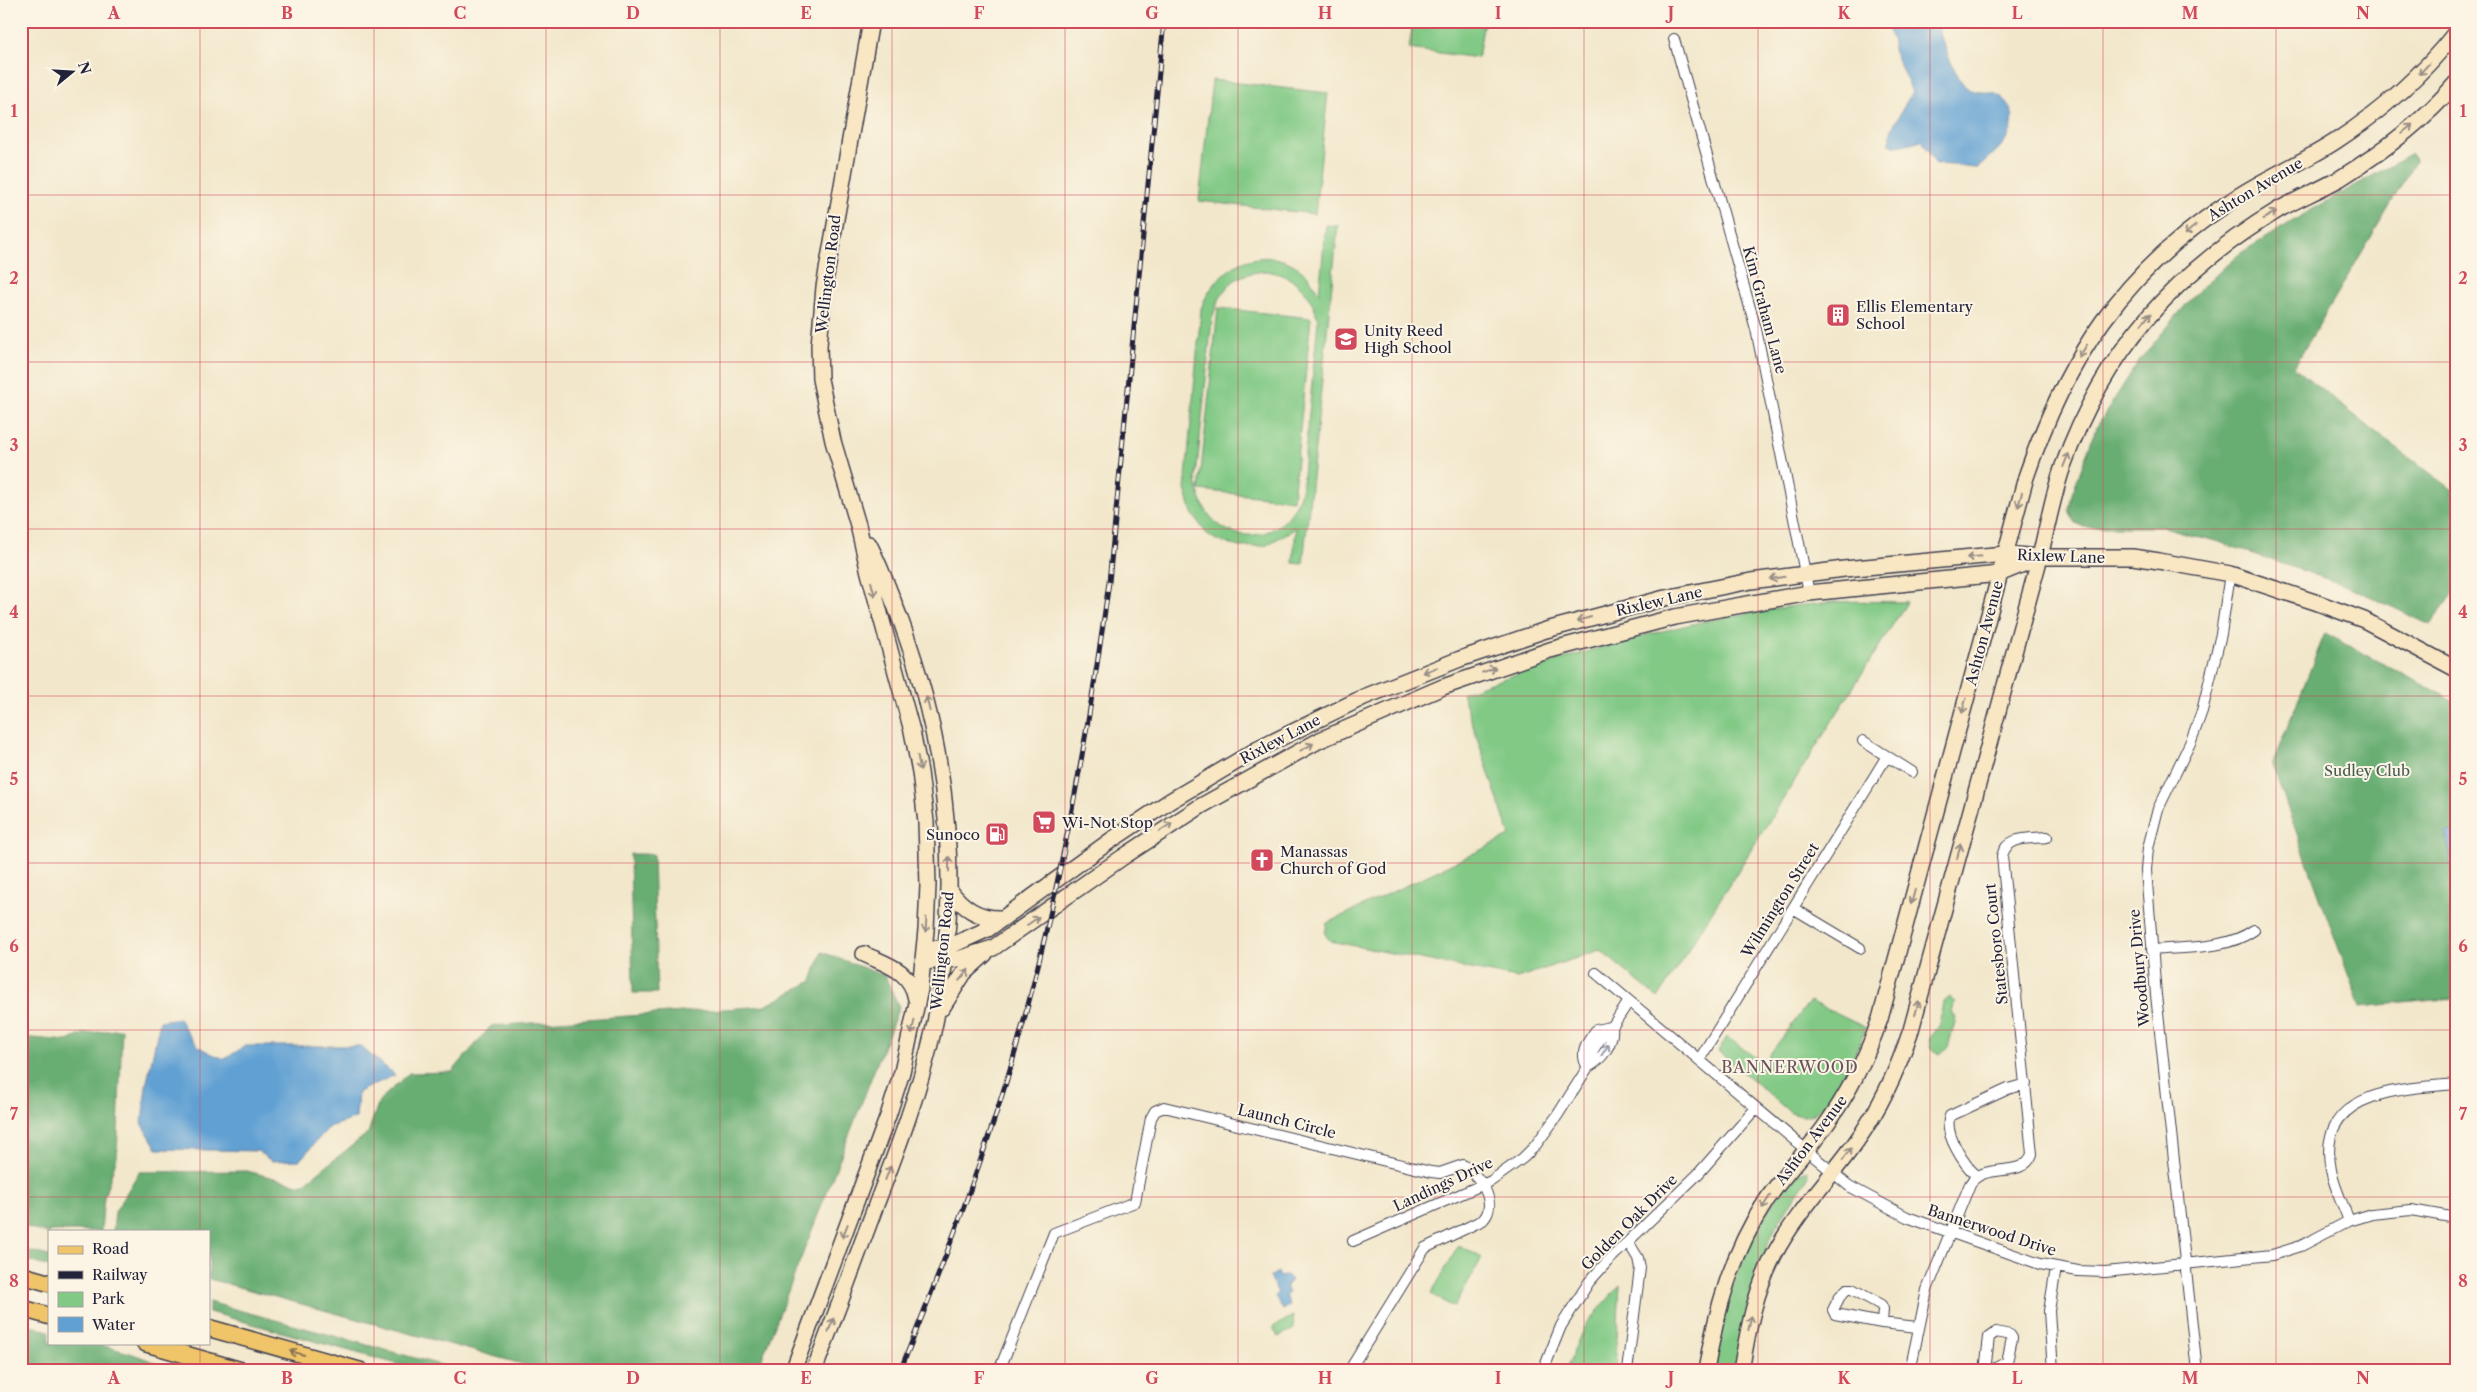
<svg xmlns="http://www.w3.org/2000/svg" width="2477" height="1392" font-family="'Libre Caslon Text',serif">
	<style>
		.green { fill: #81c985; stroke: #527660; fill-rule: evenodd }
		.forest { fill: #68ad72; stroke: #456856 }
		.water { fill: #60a0d3; stroke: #416187 }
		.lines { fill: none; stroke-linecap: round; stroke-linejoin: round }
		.street-casing { stroke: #414051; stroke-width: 12 }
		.secondary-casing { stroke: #414051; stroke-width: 18 }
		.primary-casing { stroke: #414051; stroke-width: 19 }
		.street { stroke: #fff; stroke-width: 10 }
		.secondary { stroke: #f9e7c3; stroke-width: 15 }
		.primary { stroke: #f0c469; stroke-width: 16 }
		.rail-casing { stroke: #22223b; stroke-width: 5 }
		.rail { stroke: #fcf5e5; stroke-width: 3; stroke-dasharray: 9; stroke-linecap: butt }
		.oneway { stroke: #988e86 }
		.oneway2 { stroke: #9c9ca7 }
		.oneway3 { stroke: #897352 }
		.grid { fill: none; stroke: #d1495b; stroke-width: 1; stroke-opacity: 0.55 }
		.labels { text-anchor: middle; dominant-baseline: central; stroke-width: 4; stroke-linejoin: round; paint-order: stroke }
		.street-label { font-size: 15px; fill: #22223b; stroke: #fcf5e5 }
		.poi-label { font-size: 15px; fill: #22223b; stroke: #fcf5e5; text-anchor: start }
		.park-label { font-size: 15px; fill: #435c55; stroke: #fcf5e5 }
		.neighbourhood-label { font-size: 16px; letter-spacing: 1px; fill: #6b535d; stroke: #fcf5e5 }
		.neatline { fill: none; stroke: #d1495b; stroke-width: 2 }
		.grid-label { font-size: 16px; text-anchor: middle; font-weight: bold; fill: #d1495b }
	</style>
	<rect width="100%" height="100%" fill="#fcf5e5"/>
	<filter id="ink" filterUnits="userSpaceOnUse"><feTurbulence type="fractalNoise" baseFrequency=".02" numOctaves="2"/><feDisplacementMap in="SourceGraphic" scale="10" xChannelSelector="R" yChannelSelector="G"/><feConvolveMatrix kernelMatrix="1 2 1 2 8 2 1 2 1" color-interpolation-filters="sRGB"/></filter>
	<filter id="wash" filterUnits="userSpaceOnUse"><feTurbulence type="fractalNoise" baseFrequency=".0096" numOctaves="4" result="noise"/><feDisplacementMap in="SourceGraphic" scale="20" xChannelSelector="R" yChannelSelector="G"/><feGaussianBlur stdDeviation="1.12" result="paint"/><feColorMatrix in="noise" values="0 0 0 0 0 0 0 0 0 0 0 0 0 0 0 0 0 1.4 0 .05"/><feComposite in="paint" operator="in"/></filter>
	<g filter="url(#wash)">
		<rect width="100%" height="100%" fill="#f2e7cb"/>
		<!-- green -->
		<path class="green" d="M1413 21H1484L1478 58 1409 49Z
			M1212 80 1328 93 1315 214 1199 201Z
			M1326 225 1338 226 1303 564 1293 563 1296 528 1265 546 1239 547 1216 540 1206 533 1192 513 1185 489 1201 309C1215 266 1264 240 1303 271 1310 277 1314 286 1319 293ZM1267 271C1295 276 1312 292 1318 321L1302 485C1292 552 1203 554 1196 478L1212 319C1221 288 1233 273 1267 271Z
			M1218 308 1311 318 1293 500 1199 490Z
			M1907 602 1658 998 1600 950 1517 978 1330 941 1325 934 1327 923 1510 836 1462 693C1577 652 1701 614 1823 603 1851 600 1879 602 1907 602Z
			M1949 997 1955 1003 1952 1012 1956 1018 1948 1047 1940 1054 1931 1048 1929 1040 1939 1024 1943 1002Z
			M1810 1001 1866 1028C1856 1051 1832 1118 1802 1116 1799 1116 1795 1114 1791 1113L1718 1051 1727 1037 1763 1063Z
			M1808 1170 1809 1175C1799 1193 1786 1209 1776 1227 1754 1272 1744 1322 1735 1371H1714C1716 1356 1716 1340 1720 1325 1730 1288 1770 1180 1808 1170Z
			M1459 1245 1482 1258 1454 1307 1431 1294Z
			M1620 1285 1615 1371H1565L1584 1327Z
			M1293 1316 1294 1329 1278 1337 1273 1327Z"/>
		<!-- forest -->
		<path class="forest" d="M2411 154 2416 161 2294 367 2388 442 2456 492V589L2430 625 2350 587 2219 542 2164 527H2084L2075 523 2069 510 2072 494 2096 428 2138 362 2194 295 2239 254 2306 213Z
			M2325 633 2456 702V998L2360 1007 2272 765Z
			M630 854H653L657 993H633Z
			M822 952 885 976 899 1007 757 1371H548L209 1279V1231H113L115 1212 139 1172 247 1171 302 1185 368 1133 379 1101 409 1073 452 1072 491 1026 765 1006 812 981Z
			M122 1029 117 1157 104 1197 101 1231H49V1234L21 1226V1037L68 1041 83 1034Z
			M21 1249 49 1256V1267L21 1259Z
			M209 1302 463 1371H422L209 1312Z
			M21 1323 49 1331V1343H94L133 1354 178 1371H21Z"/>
		<!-- water -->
		<path class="water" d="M1884 21H1936C1940 36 1955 77 1966 87 1975 95 1986 90 1995 94 2002 96 2009 103 2011 109 2019 136 1995 152 1978 168 1963 168 1951 163 1936 165L1922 140 1899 146 1889 144 1891 130 1912 92 1893 50V42Z
			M2456 830V876H2452L2446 832Z
			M179 1018C193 1044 198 1049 225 1059L245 1046H360L395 1075 358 1092 356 1118 329 1127 300 1160 271 1161 258 1151 157 1149 142 1123 146 1086 160 1021Z
			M1278 1272 1280 1277 1287 1275 1291 1280 1286 1286 1289 1293 1285 1295 1290 1305 1283 1310 1275 1296 1278 1293 1270 1277Z"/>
	</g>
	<g filter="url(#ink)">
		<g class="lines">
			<!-- street casing -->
			<g class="street-casing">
				<path id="street" d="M1674 39 1756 329 1809 593
					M1863 741 1912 772
					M1793 908 1860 948
					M2152 950C2185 947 2226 950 2254 930
					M1596 973 1849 1186 1907 1217 2040 1264 2078 1271 2105 1272 2272 1255 2301 1246 2349 1221 2372 1214 2411 1210 2456 1218
					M1699 1060 1887 756
					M1587 1066C1579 1051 1588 1042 1596 1030L1610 1027
					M1588 1067C1602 1060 1614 1043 1612 1027
					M1977 1176C1964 1165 1943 1133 1950 1116L2008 1089 2026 1084
					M2349 1221C2343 1204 2334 1187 2331 1170 2315 1090 2402 1089 2456 1084
					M1353 1241 1491 1181 1523 1158 1535 1146 1557 1116 1588 1067 1590 1055 1603 1034 1612 1027 1629 1001
					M1847 1289H1852L1881 1305 1883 1309 1882 1323 1835 1314 1833 1310 1840 1296Z
					M1882 1323 1917 1327
					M999 1371 1054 1233 1135 1202 1151 1118 1155 1111 1164 1107 1431 1172 1440 1173 1463 1165C1479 1174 1499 1203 1483 1220L1425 1248 1349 1371
					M1543 1371 1561 1326 1589 1282 1606 1263 1698 1174 1756 1108
					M1627 1371 1640 1268 1638 1258 1628 1242
					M1910 1371 1927 1290 1970 1184C1984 1161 2023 1180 2032 1154L2002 856C2007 835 2030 839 2047 837
					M1985 1371 1989 1337 1996 1332 2010 1335 2012 1338 2007 1362 1990 1371
					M2053 1371 2049 1311 2056 1268
					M2197 1371 2156 995 2146 870 2148 848 2158 809 2191 741 2202 711 2221 634 2230 574"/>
			</g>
			<!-- secondary casing -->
			<g class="secondary-casing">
				<path id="secondary" d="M949 889C962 908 979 919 1002 918
					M925 948H946L988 929 1110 841 1170 801 1258 749 1364 697 1460 659 1546 630 1665 598 1751 581 1844 569 2005 554 2040 557H2133L2159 561 2230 574 2318 603 2364 620 2456 669
					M864 954C887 965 911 970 916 999
					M923 962 958 959 993 948 1123 857 1201 806 1320 740 1443 687 1550 650 1675 617 1809 593 1999 574 2038 558
					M942 1008 964 973 985 954
					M793 1371 888 1116 902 1072 920 989 926 930 928 885 926 822 920 772 912 731 869 573 858 525 833 441 820 379 819 346 824 287 871 21
					M814 1371C835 1316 856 1260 876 1205 898 1148 919 1092 933 1032 963 896 950 755 902 624 892 597 882 570 869 544
					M1706 1371C1716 1310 1732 1253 1766 1201 1783 1175 1805 1154 1823 1129 1848 1095 1866 1059 1880 1019L2026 477C2066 359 2122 273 2228 203 2262 179 2301 164 2336 141 2382 111 2422 75 2456 32
					M1741 1371C1748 1330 1755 1291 1774 1255 1796 1213 1829 1180 1856 1142 1881 1107 1898 1069 1911 1030L2040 557C2047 527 2053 495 2063 466 2105 350 2174 273 2278 210 2298 199 2319 190 2339 179 2381 153 2424 121 2456 83"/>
			</g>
			<!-- primary casing -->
			<g class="primary-casing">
				<path id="primary" d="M21 1275 49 1283
					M21 1308 49 1316
					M209 1328 361 1371
					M145 1343 243 1371"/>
			</g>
			<!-- street -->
			<use href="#street" class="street"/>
			<!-- secondary -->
			<use href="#secondary" class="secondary"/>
			<!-- primary -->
			<use href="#primary" class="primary"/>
			<!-- rail casing -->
			<g class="rail-casing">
				<path id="rail" d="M900 1371C944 1263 986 1154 1018 1042 1060 891 1088 737 1109 582L1164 21"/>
			</g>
			<!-- rail -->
			<use href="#rail" class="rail"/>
		</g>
		<!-- one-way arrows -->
		<defs><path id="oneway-shaft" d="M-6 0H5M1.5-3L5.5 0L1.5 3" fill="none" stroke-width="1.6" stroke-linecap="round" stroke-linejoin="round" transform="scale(1.25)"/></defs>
		<g class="oneway">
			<use href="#oneway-shaft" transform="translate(2424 69) rotate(133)"/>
			<use href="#oneway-shaft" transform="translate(2407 129) rotate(-40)"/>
			<use href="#oneway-shaft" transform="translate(2270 215) rotate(-31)"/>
			<use href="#oneway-shaft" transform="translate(2190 230) rotate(141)"/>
			<use href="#oneway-shaft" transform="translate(2146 319) rotate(-50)"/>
			<use href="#oneway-shaft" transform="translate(2083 351) rotate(122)"/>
			<use href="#oneway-shaft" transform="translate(2066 460) rotate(-69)"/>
			<use href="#oneway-shaft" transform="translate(2020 500) rotate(105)"/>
			<use href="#oneway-shaft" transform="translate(1974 557) rotate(175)"/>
			<use href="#oneway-shaft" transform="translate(1777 578) rotate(171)"/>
			<use href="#oneway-shaft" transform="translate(873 589) rotate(75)"/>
			<use href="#oneway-shaft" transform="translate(1584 619) rotate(164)"/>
			<use href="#oneway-shaft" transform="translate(1430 670) rotate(159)"/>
			<use href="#oneway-shaft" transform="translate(1489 670) rotate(-20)"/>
			<use href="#oneway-shaft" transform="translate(928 704) rotate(-103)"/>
			<use href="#oneway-shaft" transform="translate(1964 706) rotate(105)"/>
			<use href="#oneway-shaft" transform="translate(1307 747) rotate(-29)"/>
			<use href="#oneway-shaft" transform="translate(919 763) rotate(79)"/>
			<use href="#oneway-shaft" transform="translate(1166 827) rotate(-34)"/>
			<use href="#oneway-shaft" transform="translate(1959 851) rotate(-75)"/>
			<use href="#oneway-shaft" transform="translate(949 864) rotate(-90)"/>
			<use href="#oneway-shaft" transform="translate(1913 897) rotate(105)"/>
			<use href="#oneway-shaft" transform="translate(1033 921) rotate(-35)"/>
			<use href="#oneway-shaft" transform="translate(926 925) rotate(93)"/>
			<use href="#oneway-shaft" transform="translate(964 975) rotate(-50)"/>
			<use href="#oneway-shaft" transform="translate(1917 1008) rotate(-75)"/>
			<use href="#oneway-shaft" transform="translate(913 1027) rotate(102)"/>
			<use href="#oneway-shaft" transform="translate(1847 1154) rotate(-53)"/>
			<use href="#oneway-shaft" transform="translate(888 1173) rotate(-69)"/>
			<use href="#oneway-shaft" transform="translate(1766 1202) rotate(123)"/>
			<use href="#oneway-shaft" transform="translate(845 1231) rotate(111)"/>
			<use href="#oneway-shaft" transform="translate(1750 1323) rotate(-77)"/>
			<use href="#oneway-shaft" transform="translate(831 1325) rotate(-69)"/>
		</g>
		<use class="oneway2" href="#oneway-shaft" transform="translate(1605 1050) rotate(-57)"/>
		<use class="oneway3" href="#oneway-shaft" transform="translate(297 1353) rotate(-164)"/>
	</g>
	<!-- grid -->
	<path class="grid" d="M200 21V1231M374 21V1371M546 21V1371M720 21V1371M892 21V1371M1065 21V1371M1238 21V1371M1412 21V1371M1584 21V1371M1758 21V1371M1930 21V1371M2103 21V1371M2276 21V1371M21 195H2456M21 362H2456M21 529H2456M21 696H2456M21 863H2456M21 1030H2456M21 1197H2456M200 1343V1371"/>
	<!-- icons -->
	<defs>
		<g id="building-square" transform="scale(1.25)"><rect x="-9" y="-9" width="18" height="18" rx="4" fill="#d1495b" stroke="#fcf5e5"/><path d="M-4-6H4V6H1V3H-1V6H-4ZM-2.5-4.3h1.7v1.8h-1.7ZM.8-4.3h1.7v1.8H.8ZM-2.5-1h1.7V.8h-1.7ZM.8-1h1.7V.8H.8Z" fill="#fff"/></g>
		<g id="school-square" transform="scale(1.25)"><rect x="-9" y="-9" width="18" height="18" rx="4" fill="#d1495b" stroke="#fcf5e5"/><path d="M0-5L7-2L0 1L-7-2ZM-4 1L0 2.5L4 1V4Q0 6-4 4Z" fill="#fff"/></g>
		<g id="supermarket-square" transform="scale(1.25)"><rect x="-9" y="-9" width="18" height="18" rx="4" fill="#d1495b" stroke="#fcf5e5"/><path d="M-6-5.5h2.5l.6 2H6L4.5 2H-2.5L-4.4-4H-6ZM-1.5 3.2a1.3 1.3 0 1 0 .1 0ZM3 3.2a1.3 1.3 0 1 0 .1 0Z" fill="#fff"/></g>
		<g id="fuel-square" transform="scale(1.25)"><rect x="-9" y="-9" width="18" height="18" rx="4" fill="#d1495b" stroke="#fcf5e5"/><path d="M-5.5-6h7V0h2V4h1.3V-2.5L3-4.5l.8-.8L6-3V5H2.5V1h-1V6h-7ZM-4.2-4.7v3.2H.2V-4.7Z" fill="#fff"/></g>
		<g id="church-square" transform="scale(1.25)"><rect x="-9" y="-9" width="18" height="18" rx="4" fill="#d1495b" stroke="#fcf5e5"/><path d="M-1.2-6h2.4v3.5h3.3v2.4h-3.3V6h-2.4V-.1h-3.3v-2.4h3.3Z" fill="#fff"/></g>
	</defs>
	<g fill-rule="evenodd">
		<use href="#building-square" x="1838" y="315"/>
		<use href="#school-square" x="1346" y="339"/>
		<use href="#supermarket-square" x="1044" y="822"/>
		<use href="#fuel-square" x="997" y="834"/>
		<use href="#church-square" x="1262" y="860"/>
	</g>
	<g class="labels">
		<!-- street labels -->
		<g class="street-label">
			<text transform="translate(2255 189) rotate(-31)">Ashton Avenue</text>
			<text transform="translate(828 274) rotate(-83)">Wellington Road</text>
			<text transform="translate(1765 310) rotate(75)">Kim Graham Lane</text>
			<text transform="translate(2061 556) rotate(2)">Rixlew Lane</text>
			<text transform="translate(1659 601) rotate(-13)">Rixlew Lane</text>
			<text transform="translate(1984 633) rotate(-75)">Ashton Avenue</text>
			<text transform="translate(1280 739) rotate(-28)">Rixlew Lane</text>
			<text transform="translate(1780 900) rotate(-58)">Wilmington Street</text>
			<text transform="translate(1996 944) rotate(-96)">Statesboro Court</text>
			<text transform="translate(942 951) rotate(-84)">Wellington Road</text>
			<text transform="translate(2139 968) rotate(-95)">Woodbury Drive</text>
			<text transform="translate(1287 1121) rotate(14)">Launch Circle</text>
			<text transform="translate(1811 1140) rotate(-53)">Ashton Avenue</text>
			<text transform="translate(1443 1184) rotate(-25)">Landings Drive</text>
			<text transform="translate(1629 1222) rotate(-45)">Golden Oak Drive</text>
			<text transform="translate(1992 1230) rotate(18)">Bannerwood Drive</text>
		</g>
		<!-- poi labels -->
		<g class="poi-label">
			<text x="1856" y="306">Ellis Elementary<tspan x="1856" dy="17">School</tspan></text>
			<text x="1364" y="330">Unity Reed<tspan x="1364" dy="17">High School</tspan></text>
			<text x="1062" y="822">Wi-Not Stop</text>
			<text x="980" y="834" text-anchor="end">Sunoco</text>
			<text x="1280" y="851">Manassas<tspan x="1280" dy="17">Church of God</tspan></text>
		</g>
		<!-- park labels -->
		<g class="park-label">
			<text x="2367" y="770">Sudley Club</text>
		</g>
		<!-- neighbourhood labels -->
		<g class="neighbourhood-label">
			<text x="1790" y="1067">BANNERWOOD</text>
		</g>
	</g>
	<!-- margin -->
	<rect width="2477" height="1392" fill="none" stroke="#fcf5e5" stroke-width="55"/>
	<!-- legend -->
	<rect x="48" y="1230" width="162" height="115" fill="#fcf5e5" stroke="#a5a1a1"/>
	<rect x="58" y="1246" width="25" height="8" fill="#f0c469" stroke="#a5a1a1"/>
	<text x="92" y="1254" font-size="15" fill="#22223b">Road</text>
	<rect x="58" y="1271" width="25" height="8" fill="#22223b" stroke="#a5a1a1"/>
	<text x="92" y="1280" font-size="15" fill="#22223b">Railway</text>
	<rect x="58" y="1292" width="25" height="15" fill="#81c985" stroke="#a5a1a1"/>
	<text x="92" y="1304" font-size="15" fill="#22223b">Park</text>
	<rect x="58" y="1317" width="25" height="15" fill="#60a0d3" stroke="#a5a1a1"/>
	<text x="92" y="1330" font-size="15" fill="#22223b">Water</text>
	<!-- north arrow -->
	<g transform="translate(72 72) rotate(72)" stroke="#fcf5e5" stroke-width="4" paint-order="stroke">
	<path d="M0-4L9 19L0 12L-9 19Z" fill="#22223b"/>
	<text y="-8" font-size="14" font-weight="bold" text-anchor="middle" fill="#22223b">N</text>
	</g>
	<rect x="28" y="28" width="2422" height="1336" class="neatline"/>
	<g class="grid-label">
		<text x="114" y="19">A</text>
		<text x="287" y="19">B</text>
		<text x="460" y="19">C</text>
		<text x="633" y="19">D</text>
		<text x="806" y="19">E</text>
		<text x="979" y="19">F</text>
		<text x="1152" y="19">G</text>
		<text x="1325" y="19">H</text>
		<text x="1498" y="19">I</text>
		<text x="1671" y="19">J</text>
		<text x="1844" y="19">K</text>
		<text x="2017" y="19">L</text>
		<text x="2190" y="19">M</text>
		<text x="2363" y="19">N</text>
		<text x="14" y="117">1</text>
		<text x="2463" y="117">1</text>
		<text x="14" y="284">2</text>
		<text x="2463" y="284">2</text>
		<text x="14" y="451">3</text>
		<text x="2463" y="451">3</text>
		<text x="14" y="618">4</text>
		<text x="2463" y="618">4</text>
		<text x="14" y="785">5</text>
		<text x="2463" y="785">5</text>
		<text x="14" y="952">6</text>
		<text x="2463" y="952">6</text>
		<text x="14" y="1120">7</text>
		<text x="2463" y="1120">7</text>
		<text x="14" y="1287">8</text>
		<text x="2463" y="1287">8</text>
		<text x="114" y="1384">A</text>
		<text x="287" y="1384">B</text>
		<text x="460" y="1384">C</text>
		<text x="633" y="1384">D</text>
		<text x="806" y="1384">E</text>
		<text x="979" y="1384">F</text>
		<text x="1152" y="1384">G</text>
		<text x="1325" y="1384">H</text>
		<text x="1498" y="1384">I</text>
		<text x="1671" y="1384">J</text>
		<text x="1844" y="1384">K</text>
		<text x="2017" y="1384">L</text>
		<text x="2190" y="1384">M</text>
		<text x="2363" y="1384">N</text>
	</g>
</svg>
